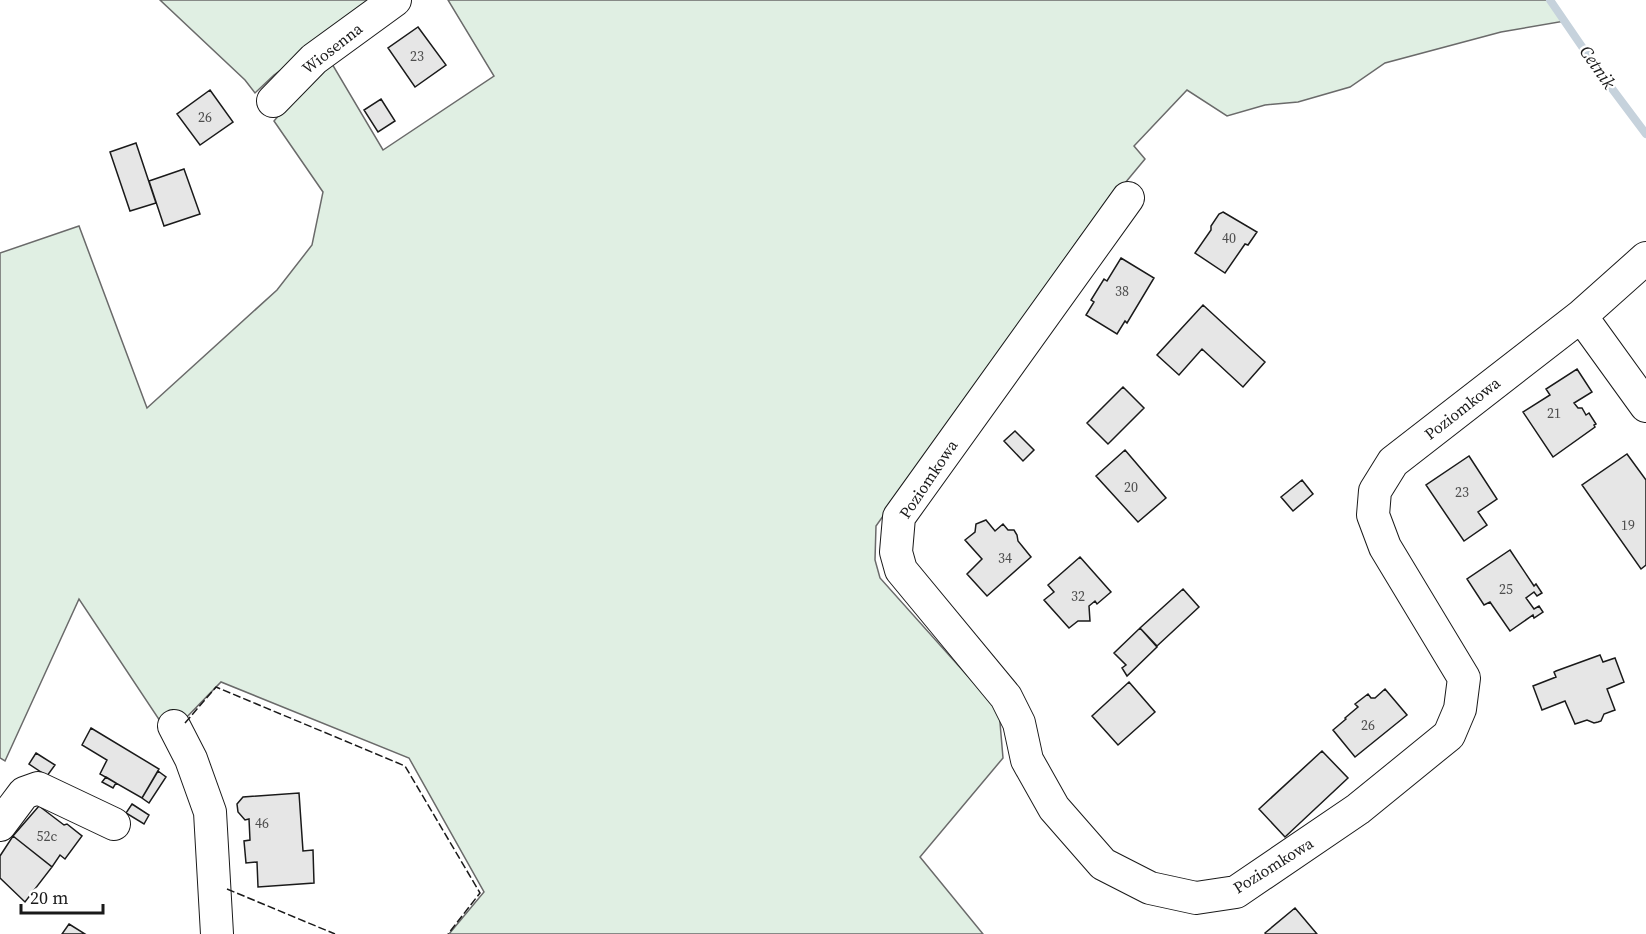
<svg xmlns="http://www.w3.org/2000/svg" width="1646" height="934" font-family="'Source Serif 4',serif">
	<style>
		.green { fill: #e0efe3; stroke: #6a6a6a; stroke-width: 1.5 }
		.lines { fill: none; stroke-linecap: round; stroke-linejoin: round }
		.stream { stroke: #c6d2dc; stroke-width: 8 }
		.building { fill: #e6e6e6; stroke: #1a1a1a; stroke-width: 1.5 }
		.minor-casing { stroke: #1a1a1a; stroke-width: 34 }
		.minor { stroke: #fff; stroke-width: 32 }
		.fence { stroke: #1a1a1a; stroke-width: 1.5; stroke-dasharray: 8 3; stroke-linecap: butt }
		.labels { text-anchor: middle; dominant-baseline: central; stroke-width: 4.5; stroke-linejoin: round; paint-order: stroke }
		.number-label { font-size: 14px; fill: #4d4d4d }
		.street-label { font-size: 16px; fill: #1a1a1a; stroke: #fff }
		.water-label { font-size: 18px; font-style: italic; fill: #1a1a1a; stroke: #fff }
	</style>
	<rect width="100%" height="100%" fill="#fff"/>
	<!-- green -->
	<path class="green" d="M160 0H376L274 75 255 93 245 80Z
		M448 0H1553L1565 21 1501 32 1385 63 1350 87 1298 102 1265 105 1227 116 1187 90 1134 146 1145 159 1081 236 876 526 875 560 880 578 999 711 1003 758 920 857 983 934H449L484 892 409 758 221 682 182 722 162 724 79 599 5 761 0 758V253L79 226 147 408 277 290 312 245 323 192 274 121 328 57 383 150 494 76Z"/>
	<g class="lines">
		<!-- stream -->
		<path class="stream" d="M1550 0 1598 70 1646 134"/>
	</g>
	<!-- building -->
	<path class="building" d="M418 27 446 65 415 87 388 48Z
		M210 90 233 122 200 145 177 114Z
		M381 99 395 121 378 132 364 110Z
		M136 143 156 203 130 211 110 152Z
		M184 169 200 214 164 226 149 181Z
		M1223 212 1257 232 1248 245 1245 244 1225 273 1195 253 1211 230V226L1219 214Z
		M1121 258 1154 278 1127 323 1125 321 1117 334 1086 315 1094 302 1091 300 1104 279 1107 281Z
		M1203 305 1265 362 1243 387 1202 349 1179 375 1157 355Z
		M1577 369 1592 392 1574 403 1578 408H1582L1586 415 1589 413 1596 424 1594 425 1595 427 1553 457 1523 412 1550 395 1546 389Z
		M1123 387 1144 408 1108 444 1087 423Z
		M1015 431 1034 450 1023 461 1004 441Z
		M1125 450 1166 498 1138 522 1096 476Z
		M1627 454 1646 480V565L1641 569 1582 485Z
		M1469 456 1497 499 1478 512 1487 525 1464 541 1426 485Z
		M1302 480 1313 494 1293 511 1281 497Z
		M986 520 995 531 1003 524 1008 530H1014L1017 535 1018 541 1031 557 987 596 967 574 982 559 965 540 975 532 976 524Z
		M1510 550 1534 586 1536 584 1542 593 1537 596 1534 592 1526 598 1534 609 1539 606 1543 612 1534 618 1533 615 1510 631 1490 602 1484 605 1467 579Z
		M1080 557 1111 592 1097 604 1095 601 1089 606 1090 621H1078L1069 628 1044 600 1054 592 1048 585Z
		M1183 589 1199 607 1157 646 1140 628Z
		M1140 628 1157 647 1127 676 1122 668 1126 665 1114 653Z
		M1600 655 1603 662 1615 658 1624 682 1607 689 1615 710 1604 714 1601 721 1598 722 1594 723 1587 720 1575 724 1565 701 1542 710 1533 686 1556 677 1554 672 1556 671Z
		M1129 682 1155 712 1118 745 1092 716Z
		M1385 689 1407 715 1355 757 1333 730 1346 719 1345 718 1358 707 1355 704 1368 694 1371 698H1375Z
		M91 728 159 769 142 798 100 774 107 760 82 745Z
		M1322 751 1348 778 1285 837 1259 809Z
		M36 753 55 765 47 776 29 764Z
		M158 771 166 777 149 803 142 798Z
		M106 777 116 783 113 788 102 782Z
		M299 793 303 851 313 850 314 883 258 887 257 862 246 863 244 841 250 840 249 819 245 820 238 812 237 804 243 797Z
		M132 804 149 815 144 824 126 813Z
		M39 806 64 825 67 824 82 836 65 859 60 855 52 867 13 836Z
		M13 836 52 867 25 902 0 878V856Z
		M1295 908 1317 934H1266L1265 933Z
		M69 924 85 934H62Z"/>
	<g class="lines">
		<!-- minor casing -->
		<g class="minor-casing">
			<path id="minor" d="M273 101 314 59 395 0
				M1128 198 899 517 896 552 901 570 1006 697 1019 723 1027 760 1054 808 1103 864 1150 888 1196 898 1236 892 1358 809 1449 735 1460 709 1464 678 1385 547 1373 515 1375 491 1393 462 1581 316 1646 258
				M1581 316 1646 406
				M174 726 191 759 210 812 217 934
				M0 825 24 793 38 788 114 824"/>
		</g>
		<!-- minor -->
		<use href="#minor" class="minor"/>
		<!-- fence -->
		<path class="fence" d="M185 723 216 687 405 766 480 893 448 934
			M227 889 335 934"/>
	</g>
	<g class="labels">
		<!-- number labels -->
		<g class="number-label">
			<text x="417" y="56">23</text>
			<text x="205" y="117">26</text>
			<text x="1229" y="238">40</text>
			<text x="1122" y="291">38</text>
			<text x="1554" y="413">21</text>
			<text x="1131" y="487">20</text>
			<text x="1462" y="492">23</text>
			<text x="1628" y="525">19</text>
			<text x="1005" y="558">34</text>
			<text x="1506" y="589">25</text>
			<text x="1078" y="596">32</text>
			<text x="1368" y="725">26</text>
			<text x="262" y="823">46</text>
			<text x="47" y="836">52c</text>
		</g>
		<!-- street labels -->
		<g class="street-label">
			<text transform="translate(332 48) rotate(-38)">Wiosenna</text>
			<text transform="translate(1462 408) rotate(-38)">Poziomkowa</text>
			<text transform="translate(928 479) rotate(-56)">Poziomkowa</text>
			<text transform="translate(1273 865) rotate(-32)">Poziomkowa</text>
		</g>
		<!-- water labels -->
		<g class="water-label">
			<text transform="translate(1598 67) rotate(55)">Cetnik</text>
		</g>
	</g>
	<!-- scale -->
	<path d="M21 904v9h82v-9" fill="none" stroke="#1a1a1a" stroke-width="3"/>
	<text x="30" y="904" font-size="18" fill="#1a1a1a" stroke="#ffffff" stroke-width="4.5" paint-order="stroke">20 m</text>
</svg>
